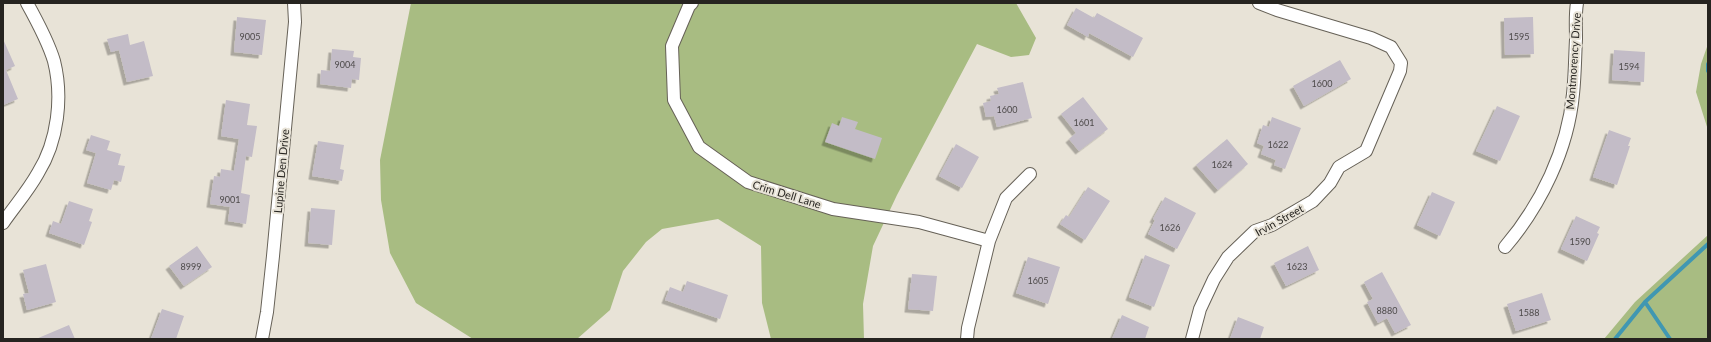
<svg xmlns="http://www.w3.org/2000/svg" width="1711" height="342" font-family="Lato,sans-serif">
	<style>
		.green { fill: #a8bc82 }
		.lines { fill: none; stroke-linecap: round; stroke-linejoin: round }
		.stream { stroke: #4097b2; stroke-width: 4 }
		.building { fill: #c3bcc7; filter: url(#shadow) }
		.street-casing { stroke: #666157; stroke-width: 14 }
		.street { stroke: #fff; stroke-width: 12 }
		.labels { text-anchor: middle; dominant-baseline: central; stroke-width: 4; stroke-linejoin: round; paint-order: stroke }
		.number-label { font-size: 9px; fill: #4d4a4a }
		.street-label { font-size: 11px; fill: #262420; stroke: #e8e3d7 }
	</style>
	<defs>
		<filter id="shadow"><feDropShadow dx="-3.5" dy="3.5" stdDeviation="0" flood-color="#0004"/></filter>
	</defs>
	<rect width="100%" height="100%" fill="#e8e3d7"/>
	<!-- green -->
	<path class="green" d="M411 3H1016L1036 38 1029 55 1011 57 977 44 897 195 873 246 863 304 864 339H771L762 303 761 246 718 219 662 229 646 242 623 271 610 310 577 339H473L416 303 390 253 381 200 380 160Z
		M1708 44V130L1696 92 1701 64Z
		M1708 235V339H1604L1635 302Z"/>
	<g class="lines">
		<!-- stream -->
		<path class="stream" d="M1708 64V71
			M1645 302 1670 339
			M1615 339 1645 302 1708 244"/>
	</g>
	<!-- building -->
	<path class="building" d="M1076 8 1094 18 1097 13 1143 38 1133 57 1089 33 1088 37 1067 25Z
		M237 17 266 20 262 55 234 52Z
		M1533 17 1534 54 1505 55 1504 18Z
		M128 34 130 45 144 41 153 76 127 82 119 50 111 52 107 39Z
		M3 39 15 66 6 70 18 99 3 105Z
		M332 49 354 51 353 57 361 58 359 80 352 79 351 88 320 84 321 70 330 71Z
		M1614 50 1645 52 1644 82 1612 80Z
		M1340 60 1351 79 1304 106 1293 86Z
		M1023 82 1032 118 997 127 994 116 986 117 983 103 991 101 990 96 999 94 997 88Z
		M1083 97 1108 129 1079 151 1069 139 1076 133 1061 114Z
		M226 100 250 104 247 125 257 126 252 157 246 156 241 193 250 195 246 224 228 221 230 207 210 204 214 176 220 177 221 169 234 171 239 139 221 136Z
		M1497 106 1520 116 1500 161 1476 151Z
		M842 117 858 122 855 129 882 138 875 159 825 142 832 123 839 126Z
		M1272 117 1301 128 1285 169 1274 165 1276 160 1261 154 1264 146 1257 143 1263 125 1269 127Z
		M1609 130 1631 138 1628 146H1630L1617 185 1593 177Z
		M91 135 110 141 107 150 121 154 118 165 125 166 121 182 114 180 111 190 87 183 96 153 86 150Z
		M1227 139 1248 164 1218 190 1196 165Z
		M318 141 344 145 340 169 344 170 342 181 312 176Z
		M956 144 979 157 962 188 939 176Z
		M1088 187 1110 201 1085 240 1060 224 1066 215 1069 217Z
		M1432 192 1455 202 1440 236 1417 225Z
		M1165 197 1196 213 1177 249 1148 234 1155 220 1153 219Z
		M69 201 93 209 89 221 92 222 84 245 49 233 53 221 61 224Z
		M311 208 335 210 332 245 308 243Z
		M1576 216 1600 227 1597 233 1599 234 1587 261 1561 249Z
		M197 246 212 267 184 286 169 266Z
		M1308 246 1319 270 1286 286 1274 263Z
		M1145 255 1170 265 1154 307 1129 297Z
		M1028 257 1060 267 1048 304 1016 293Z
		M46 264 56 302 27 310 23 294 29 293 23 270Z
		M1382 272 1411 325 1395 333 1387 318 1378 323 1367 302 1373 299 1364 282Z
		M912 274 937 276 933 311 908 309Z
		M687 281 728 295 720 319 665 300 670 287 683 292Z
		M1542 293 1551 320 1516 331 1507 304Z
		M162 309 184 316 176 339H151Z
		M1122 315 1149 327 1145 339H1112Z
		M1238 317 1264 327 1260 339H1230Z
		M69 325 75 339H36Z"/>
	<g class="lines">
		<!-- street casing -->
		<g class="street-casing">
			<path id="street" d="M692 3 689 6 672 46 674 100 699 147 748 182 833 209 919 222 989 241
				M3 223C14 207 28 191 38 173 58 141 63 97 54 61 48 41 37 21 27 3
				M1505 247C1541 205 1568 149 1573 94 1575 76 1575 58 1576 39 1576 27 1575 15 1577 3
				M262 339 267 312 273 256 295 22 294 3
				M967 339 968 328 989 241 1006 198 1030 174
				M1192 339 1200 309 1214 279 1228 257 1255 231 1272 225 1313 201 1330 183 1339 167 1366 151 1400 71 1401 63 1391 47 1371 38 1277 10 1259 3"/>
		</g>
		<!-- street -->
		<use href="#street" class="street"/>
	</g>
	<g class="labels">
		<!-- number labels -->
		<g class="number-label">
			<text x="250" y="36">9005</text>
			<text x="1519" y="36">1595</text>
			<text x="345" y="64">9004</text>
			<text x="1629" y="66">1594</text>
			<text x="1322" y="83">1600</text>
			<text x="1007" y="109">1600</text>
			<text x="1084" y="122">1601</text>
			<text x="1278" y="144">1622</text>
			<text x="1222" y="164">1624</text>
			<text x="230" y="199">9001</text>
			<text x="1170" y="227">1626</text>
			<text x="1580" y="241">1590</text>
			<text x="191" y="266">8999</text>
			<text x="1297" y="266">1623</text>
			<text x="1038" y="280">1605</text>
			<text x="1387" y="310">8880</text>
			<text x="1529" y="312">1588</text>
		</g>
		<!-- street labels -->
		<g class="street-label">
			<text transform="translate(1573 61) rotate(-86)">Montmorency Drive</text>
			<text transform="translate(281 171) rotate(-85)">Lupine Den Drive</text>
			<text transform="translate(787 194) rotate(17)">Crim Dell Lane</text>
			<text transform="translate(1279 220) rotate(-29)">Irvin Street</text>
		</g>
	</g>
	<!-- border -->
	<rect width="1711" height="342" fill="none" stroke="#262420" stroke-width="8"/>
</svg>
